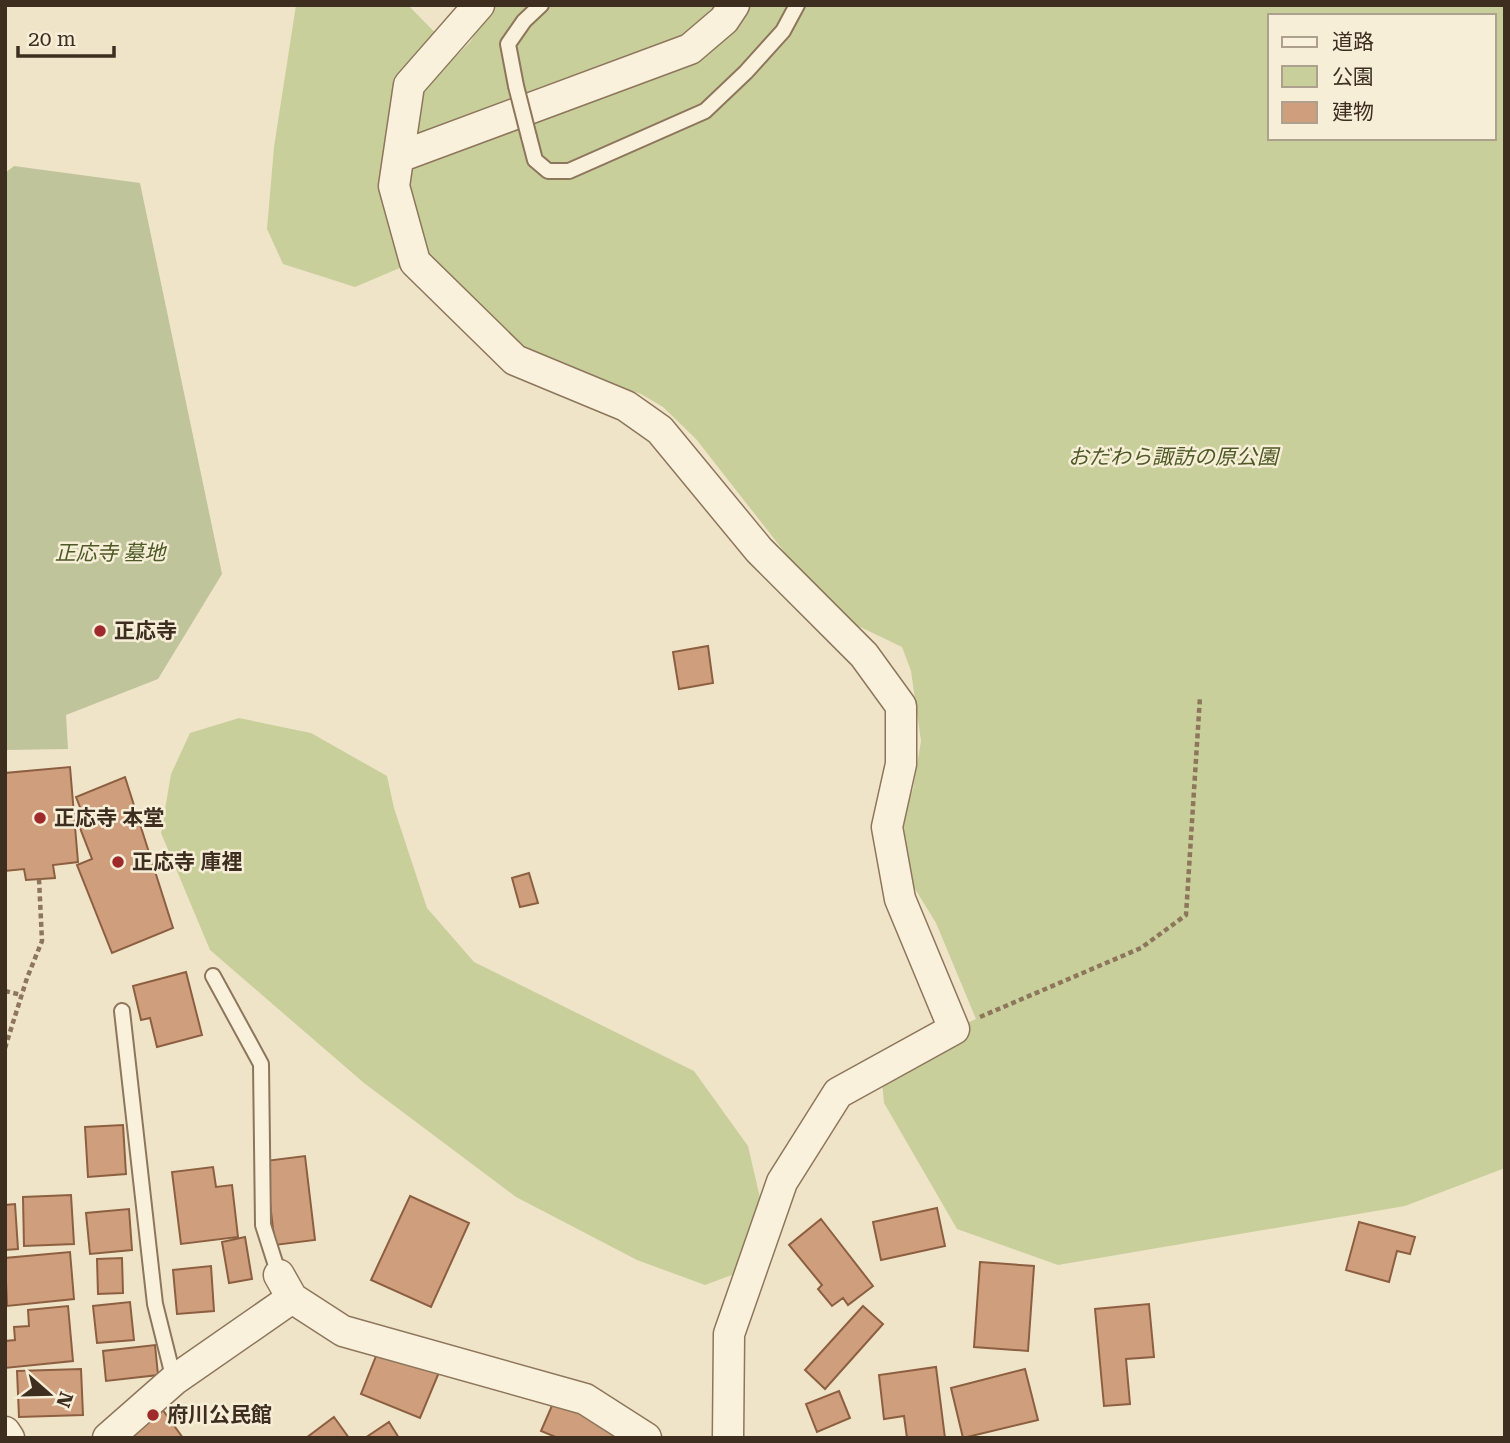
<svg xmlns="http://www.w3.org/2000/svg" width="1510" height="1443" font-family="'Roboto Serif','Noto Sans JP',serif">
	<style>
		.green { fill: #c9cf9b; fill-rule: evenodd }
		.cemetery { fill: #bfc49a }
		.building { fill: #cf9f7d; stroke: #8d5f41; stroke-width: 2 }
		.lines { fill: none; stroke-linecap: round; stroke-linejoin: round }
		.service-casing { stroke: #8d765c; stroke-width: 18 }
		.minor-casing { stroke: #8d765c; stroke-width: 33 }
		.path { stroke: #8d765c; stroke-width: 4.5; stroke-dasharray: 5 3.5; stroke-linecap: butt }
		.service { stroke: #faf1dc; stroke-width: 14 }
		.minor { stroke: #faf1dc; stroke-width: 30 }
		.service-bridge-casing { stroke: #8d765c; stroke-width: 18; stroke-linecap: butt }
		.service-bridge { stroke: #faf1dc; stroke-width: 14 }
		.poi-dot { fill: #9e2a2b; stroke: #f7eed8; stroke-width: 2.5 }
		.labels { text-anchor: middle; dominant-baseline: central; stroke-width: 5; stroke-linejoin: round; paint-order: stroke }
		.park-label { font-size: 21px; font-style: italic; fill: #4d5a26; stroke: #f7eed8 }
		.poi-label { font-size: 21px; font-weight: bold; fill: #3d2e20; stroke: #f7eed8; text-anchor: start }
	</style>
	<rect width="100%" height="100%" fill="#f0e4c8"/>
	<!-- green -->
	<path class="green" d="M296 5H408L457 55 470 42 493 5H1505V1168L1405 1206 1058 1265 957 1229 884 1103 880 1061 976 1019 936 923 899 863 895 837 913 789 921 741 911 671 902 647 833 614 696 439 663 407 641 394 553 363 516 344 421 259 355 287 283 264 267 229 274 147ZM1270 16H1494V138H1270Z
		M239 718 311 733 387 776 394 808 427 908 474 962 694 1071 748 1146 761 1202 756 1266 705 1285 637 1260 516 1197 364 1083 210 950 161 833 171 774 190 733Z"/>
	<!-- cemetery -->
	<path class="cemetery" d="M14 166 140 183 222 574 158 679 66 715 68 749 5 750V173Z"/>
	<!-- building -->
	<path class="building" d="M708 646 713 683 679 689 673 652Z
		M70 767 78 862 53 865 55 878 26 880 24 869 5 871V773Z
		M125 777 173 928 112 953 77 865 92 859 80 828 87 825 76 797Z
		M529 873 538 903 520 907 512 878Z
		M186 972 202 1035 157 1047 150 1018 141 1020 133 986Z
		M123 1125 126 1174 88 1177 85 1127Z
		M305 1156 315 1240 275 1245 265 1161Z
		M213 1167 216 1187 232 1185 238 1237 181 1244 172 1172Z
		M71 1195 74 1244 24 1246 23 1197Z
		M410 1196 469 1223 431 1307 371 1280Z
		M15 1204 18 1249 5 1250V1205Z
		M937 1208 945 1246 881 1260 873 1222Z
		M129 1209 132 1250 90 1254 86 1213Z
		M821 1219 873 1286 848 1305 843 1298 832 1306 818 1289 822 1285 789 1245Z
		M1359 1222 1415 1237 1410 1254 1397 1251 1389 1282 1346 1270Z
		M245 1237 252 1279 229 1283 222 1242Z
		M70 1252 74 1299 7 1306 5 1258Z
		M122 1258 123 1293 98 1294 97 1259Z
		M980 1262 1034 1266 1028 1351 974 1347Z
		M211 1266 214 1311 177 1314 173 1270Z
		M130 1302 134 1340 97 1343 93 1306Z
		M1149 1304 1154 1357 1126 1359 1130 1404 1104 1406 1095 1309Z
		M68 1306 73 1361 5 1368V1341L15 1340 14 1327 29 1326 28 1310Z
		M863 1306 883 1324 825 1389 805 1370Z
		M155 1345 158 1375 106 1381 103 1351Z
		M380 1346 440 1370 420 1418 361 1394Z
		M936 1367 945 1438H907L904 1416 884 1419 879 1375Z
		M81 1369 83 1415 19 1417 17 1371Z
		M1025 1369 1038 1420 963 1438 951 1388Z
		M839 1391 850 1418 817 1432 806 1404Z
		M554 1401 624 1431 621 1438H558L541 1431Z
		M157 1402 183 1438H128Z
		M334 1417 349 1438H306Z
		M389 1422 399 1438H365Z"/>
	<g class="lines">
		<!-- service casing -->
		<g class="service-casing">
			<path id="service" d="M516 86 508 44 524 21 541 5
				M529 137 535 160 548 171H569L705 111 746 72 783 31 797 5
				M213 976 261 1064 263 1225 279 1275
				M122 1011 155 1304 174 1380"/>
		</g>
		<!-- minor casing -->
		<g class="minor-casing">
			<path id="minor" d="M479 5 409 85 394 186 415 262 515 360 626 406 660 430 759 550 864 655 901 706V764L887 827 900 899 954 1029 838 1093 782 1182 729 1334 728 1438
				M399 157 690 49 724 20 734 5
				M279 1275 292 1298 343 1331 585 1399 646 1438
				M5 1432 9 1438
				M108 1438 174 1380 292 1298"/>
		</g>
		<!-- path -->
		<path class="path" d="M5 991 22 995
			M980 1017 1141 948 1186 915 1200 697
			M5 1048 27 978 42 941 39 879"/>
		<!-- service -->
		<use href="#service" class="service"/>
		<!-- minor -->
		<use href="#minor" class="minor"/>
		<!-- service-bridge casing -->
		<g class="service-bridge-casing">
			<path id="service-bridge" d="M516 86 529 137"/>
		</g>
		<!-- service-bridge -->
		<use href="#service-bridge" class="service-bridge"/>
	</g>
	<!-- markers -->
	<g class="poi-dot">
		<circle cx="100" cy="631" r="7"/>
		<circle cx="40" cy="818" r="7"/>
		<circle cx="118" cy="862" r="7"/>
		<circle cx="153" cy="1415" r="7"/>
	</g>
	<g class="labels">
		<!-- park labels -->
		<g class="park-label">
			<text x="1173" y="457">おだわら諏訪の原公園</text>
			<text x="110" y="553">正応寺 墓地</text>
		</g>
		<!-- poi labels -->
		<g class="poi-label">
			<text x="114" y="631">正応寺</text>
			<text x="54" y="818">正応寺 本堂</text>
			<text x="132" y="862">正応寺 庫裡</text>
			<text x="167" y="1415">府川公民館</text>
		</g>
	</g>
	<!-- border -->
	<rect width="1510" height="1443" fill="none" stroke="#3d2e20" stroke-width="14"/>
	<!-- legend -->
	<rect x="1268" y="14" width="228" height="126" fill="#f7eed8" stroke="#ada18e" stroke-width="2"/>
	<rect x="1282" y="37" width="35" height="10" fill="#faf1dc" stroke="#ada18e" stroke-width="2"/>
	<text x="1332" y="49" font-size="21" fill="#3d2e20">道路</text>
	<rect x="1282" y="66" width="35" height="21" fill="#c9cf9b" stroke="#ada18e" stroke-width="2"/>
	<text x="1332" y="84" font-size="21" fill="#3d2e20">公園</text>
	<rect x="1282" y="102" width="35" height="21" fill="#cf9f7d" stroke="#ada18e" stroke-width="2"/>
	<text x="1332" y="119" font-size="21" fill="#3d2e20">建物</text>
	<!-- north arrow -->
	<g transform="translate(49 1394) rotate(110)" stroke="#f7eed8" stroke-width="5" paint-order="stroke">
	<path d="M0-5L12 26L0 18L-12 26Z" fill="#3d2e20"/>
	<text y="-10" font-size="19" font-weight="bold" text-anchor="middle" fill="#3d2e20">N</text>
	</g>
	<!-- scale -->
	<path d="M18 46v10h96v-10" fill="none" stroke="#3d2e20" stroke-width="3.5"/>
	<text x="28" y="46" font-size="21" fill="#3d2e20" stroke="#f7eed8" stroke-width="5" paint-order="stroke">20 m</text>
</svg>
